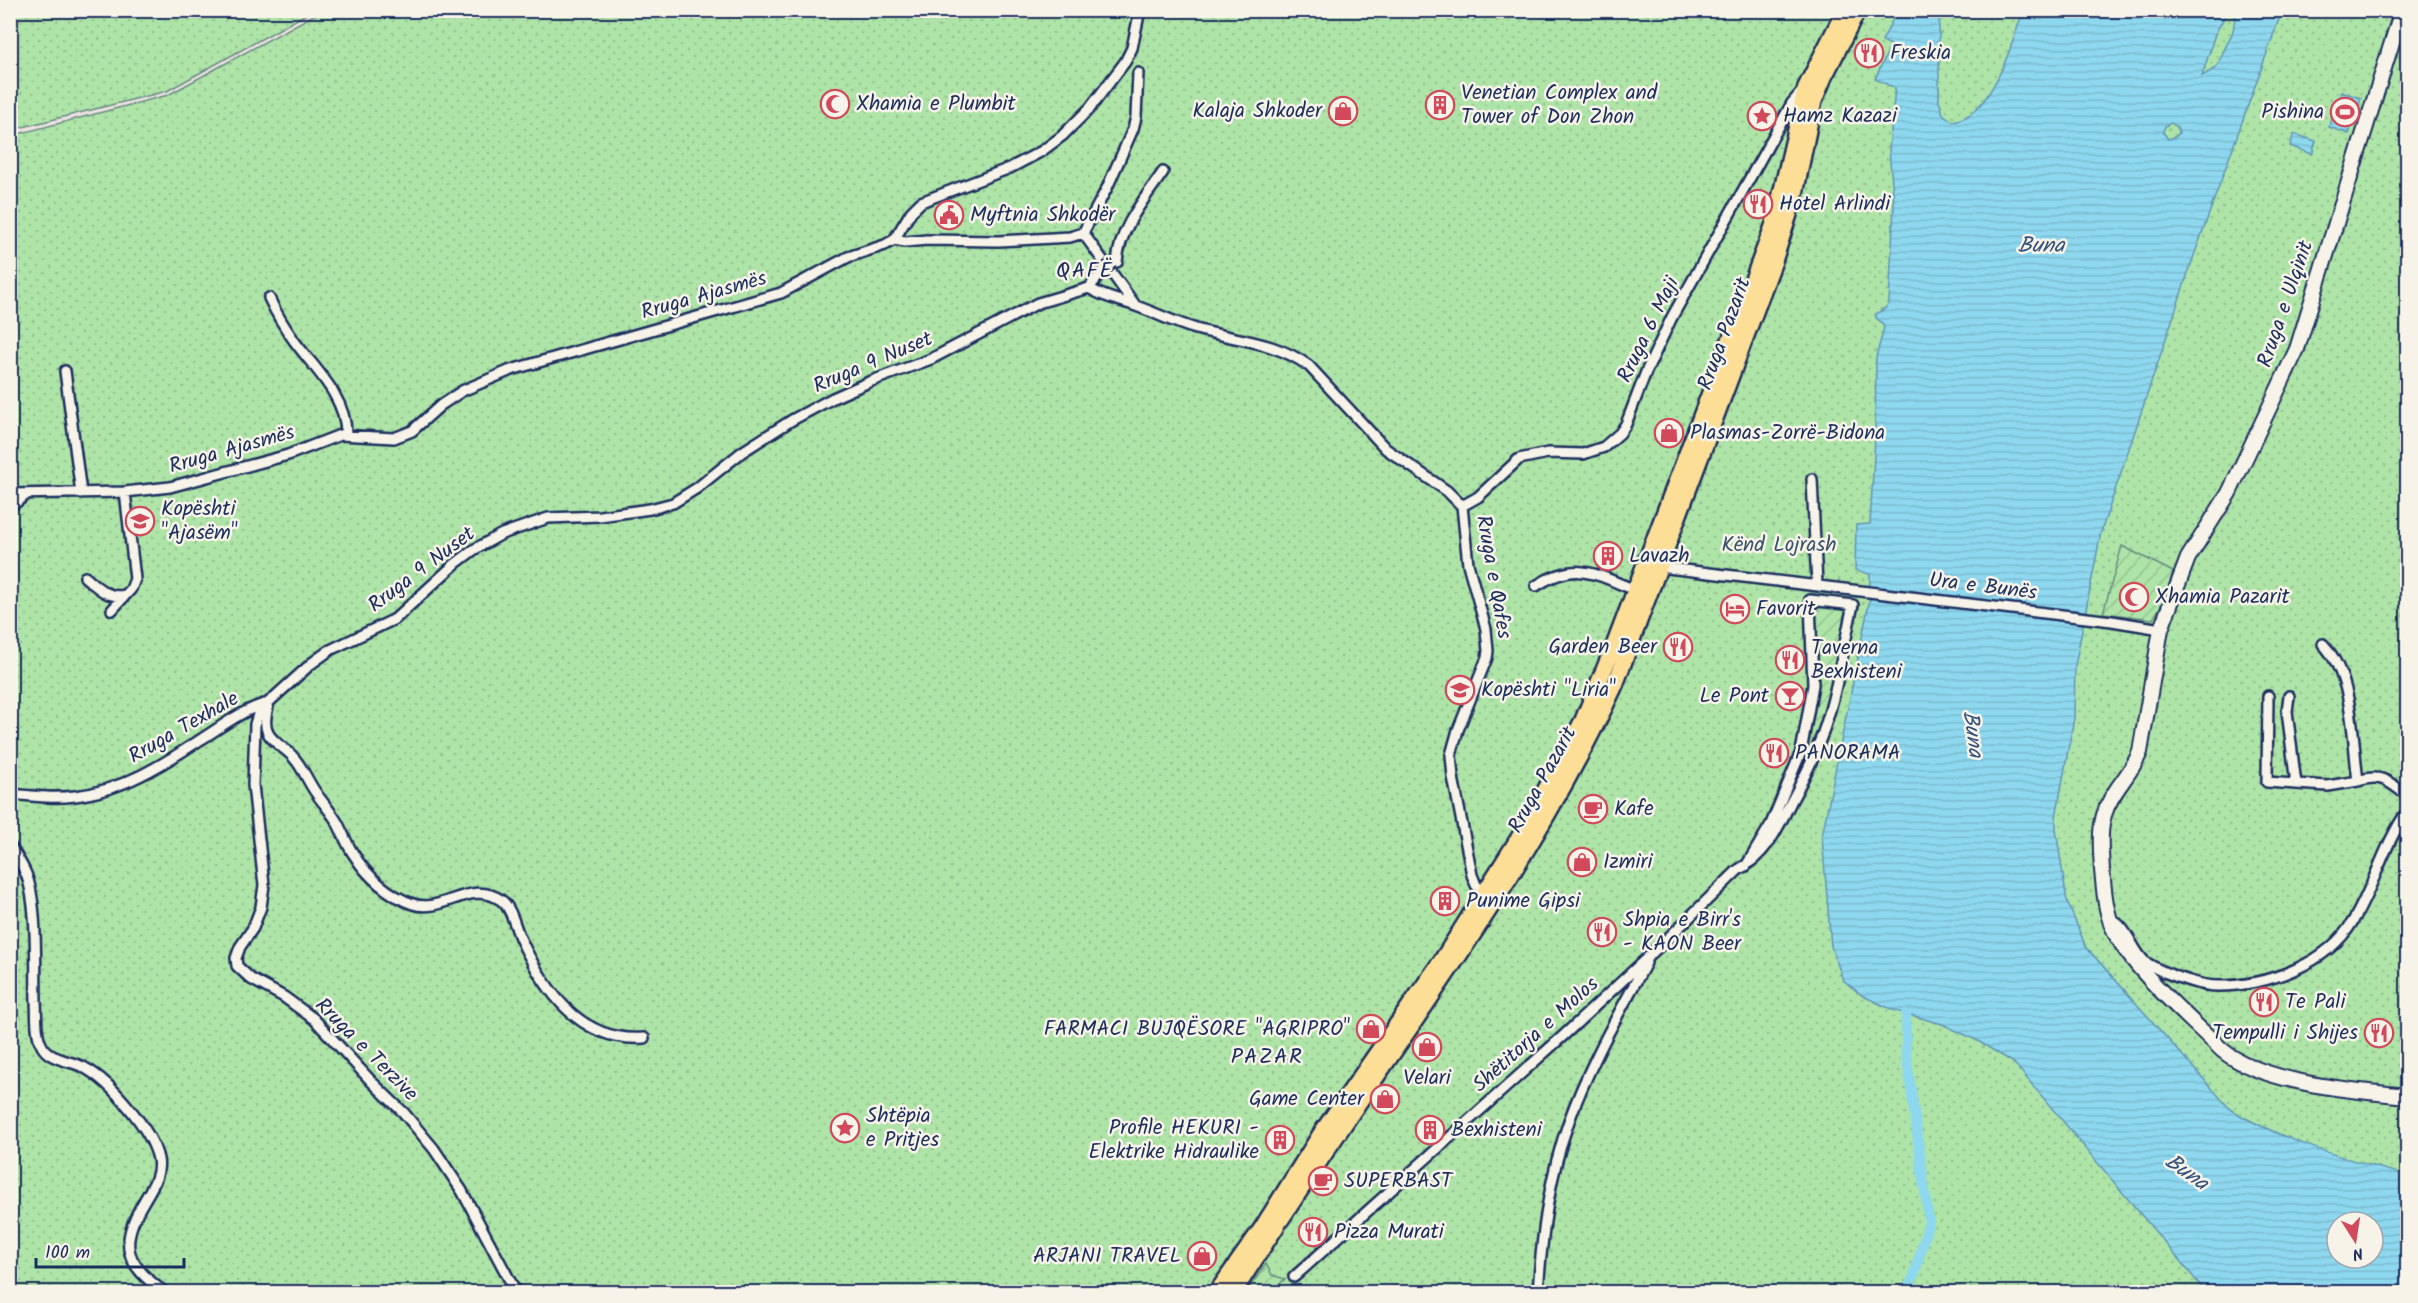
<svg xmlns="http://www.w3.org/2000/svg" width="2418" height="1303" font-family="Kalam,sans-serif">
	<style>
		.park { fill: url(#park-dots); stroke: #648a82; stroke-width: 1.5; fill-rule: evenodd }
		.garden { fill: url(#garden-furrows); stroke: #648a82; stroke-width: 1.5 }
		.water { fill: url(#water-rules); stroke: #6094b5; stroke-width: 1.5; fill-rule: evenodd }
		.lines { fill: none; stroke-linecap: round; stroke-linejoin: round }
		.canal { stroke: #8ed8ef; stroke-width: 10 }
		.street-casing { stroke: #1b2f5e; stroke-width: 14 }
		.secondary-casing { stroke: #1b2f5e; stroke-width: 18 }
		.primary-casing { stroke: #1b2f5e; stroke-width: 20 }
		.street { stroke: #f7f3e8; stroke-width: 9 }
		.secondary { stroke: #f7f3e8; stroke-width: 14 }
		.primary { stroke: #fcde96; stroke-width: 15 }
		.street-bridge-casing { stroke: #1b2f5e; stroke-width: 14; stroke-linecap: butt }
		.street-bridge { stroke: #f7f3e8; stroke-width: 9 }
		.labels { text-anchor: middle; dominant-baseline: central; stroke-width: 5; stroke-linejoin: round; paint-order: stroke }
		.poi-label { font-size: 21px; fill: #1b2f5e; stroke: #f7f3e8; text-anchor: start }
		.street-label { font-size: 21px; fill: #1b2f5e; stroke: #f7f3e8 }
		.park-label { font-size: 21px; fill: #38536d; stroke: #f7f3e8 }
		.water-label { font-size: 22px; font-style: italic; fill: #32517b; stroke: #f7f3e8 }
		.neighbourhood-label { font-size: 22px; letter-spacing: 1.5px; fill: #1b2f5e; stroke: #f7f3e8 }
	</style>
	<defs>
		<pattern id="park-dots" width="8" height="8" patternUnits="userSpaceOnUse" patternTransform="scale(1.5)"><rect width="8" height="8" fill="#aee4a7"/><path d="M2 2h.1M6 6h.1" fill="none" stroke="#95c492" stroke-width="1.8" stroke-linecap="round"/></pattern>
		<pattern id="garden-furrows" width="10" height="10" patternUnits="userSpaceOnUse" patternTransform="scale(1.5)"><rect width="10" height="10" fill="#aee4a7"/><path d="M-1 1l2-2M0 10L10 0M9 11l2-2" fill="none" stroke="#95c492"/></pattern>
		<pattern id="water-rules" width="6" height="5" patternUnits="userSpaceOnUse" patternTransform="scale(1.5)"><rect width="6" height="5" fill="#8ed8ef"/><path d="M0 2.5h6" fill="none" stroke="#7abacf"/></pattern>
	</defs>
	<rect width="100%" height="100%" fill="#efe3e2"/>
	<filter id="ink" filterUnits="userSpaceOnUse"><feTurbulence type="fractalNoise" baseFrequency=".0167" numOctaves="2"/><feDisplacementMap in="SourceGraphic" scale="12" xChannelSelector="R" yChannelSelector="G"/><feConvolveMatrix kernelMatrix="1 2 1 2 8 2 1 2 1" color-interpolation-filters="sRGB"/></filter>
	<g filter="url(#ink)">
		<!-- park -->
		<path class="park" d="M11 10H312V11L167 91 11 130Z
			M321 11H2407V1292H11L10 136 168 95ZM2337 1222H2373V1258H2337Z"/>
		<!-- garden -->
		<path class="garden" d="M2122 546 2173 572 2164 601 2153 619 2103 613Z
			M1814 602 1846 608C1838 651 1831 694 1817 735 1807 768 1789 798 1773 828 1785 803 1798 777 1806 751 1819 702 1816 652 1814 602Z
			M1266 1264 1272 1275 1285 1279 1271 1292H1246Z"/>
		<!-- water -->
		<path class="water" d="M1888 10 1939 11V101L1943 114 1952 121C1991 119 2013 41 2023 11H2228L2215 34 2202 76 2216 68 2233 31 2236 11H2282L2191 264 2101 532 2075 666 2074 718 2056 817V830L2067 901 2086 947 2231 1110C2286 1142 2347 1160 2407 1175V1292H2206L2014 1063 1978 1041 1942 1024 1893 1010 1863 996 1843 980 1831 946 1822 836 1870 598V574L1855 570 1856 525 1870 524 1875 438 1876 357 1884 328 1882 323 1876 318V314L1887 307 1889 303 1894 205 1889 150 1895 88 1875 79 1891 45 1882 41 1894 17 1887 13ZM2171 123 2177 127 2179 133 2175 137 2168 139 2163 132 2165 126ZM2337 1222H2373V1258H2337Z
			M2341 92 2361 98 2349 134 2329 127Z
			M2294 134 2316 141 2312 154 2290 146Z"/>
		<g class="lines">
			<!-- canal -->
			<path class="canal" d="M1906 1014V1053L1929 1221 1914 1276 1906 1292"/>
			<!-- street casing -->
			<g class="street-casing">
				<path id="street" d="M1083 233 1107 188 1133 129 1136 117 1138 73
					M1083 233 1135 305
					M894 240 911 212 921 202 1010 168 1042 151 1062 136 1090 108 1125 62 1132 48 1140 10
					M1117 262C1120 227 1144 200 1163 172
					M1089 288C1104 298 1120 300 1136 306 1156 313 1175 323 1196 329 1235 340 1275 341 1309 366L1386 449 1447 491 1462 506 1468 564 1486 629 1488 651 1487 658 1458 730 1451 755 1453 777 1472 875 1476 885 1484 893
					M1089 288 1102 272
					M269 298C276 313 285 328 295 342 315 369 347 398 346 435
					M65 371 81 493
					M1812 479 1817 585
					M10 494 125 492 170 487 288 455 340 435 394 438 412 431 441 405 462 391 511 370 781 293 848 257 885 245 894 240 905 242 927 240 999 241 1070 237 1083 233
					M1462 506 1478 497 1519 459 1548 453 1583 454 1604 447 1620 433 1626 424 1646 372 1672 317 1792 103 1804 89
					M10 507 26 495
					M1659 567 2112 621 2161 629
					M85 577C97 587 108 599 124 595
					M1536 586C1577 560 1595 574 1635 590
					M112 610 131 589 135 579 125 492
					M2268 696 2267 782 2296 784 2287 711 2289 696
					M269 702C267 712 263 723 268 733 273 743 287 749 294 758 303 768 308 782 316 793 323 803 331 812 337 822 343 833 347 845 354 855 367 876 389 896 413 904 442 914 471 879 501 900 512 908 515 928 521 940 545 991 581 1043 644 1038
					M2358 781C2382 773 2389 782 2408 796
					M2296 784 2328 786 2358 781C2352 737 2354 677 2323 644
					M10 794C31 796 54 799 75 796 121 791 162 765 200 740 221 727 241 711 264 704
					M10 846C16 855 22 864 26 874 38 904 35 966 36 1001 37 1015 35 1033 42 1046 50 1061 71 1060 85 1068 111 1082 152 1130 158 1159 161 1175 152 1187 144 1201 118 1244 125 1264 164 1292
					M2110 919C2127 926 2131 948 2144 961 2150 966 2158 969 2164 972 2180 978 2201 986 2218 986 2266 986 2327 965 2353 921 2374 886 2384 844 2408 810
					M1294 1277 1563 1036 1664 942 1738 870C1766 855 1777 830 1791 802 1800 785 1810 767 1817 748 1836 703 1842 652 1853 605L1810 600 1813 685 1801 752 1771 824 1746 866
					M516 1292 462 1191 434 1149 404 1113 372 1082 314 1019 284 997 251 979 237 966 236 958 240 947 253 928 261 907 264 885 253 785 255 724 259 711 312 663 330 650 395 619 455 564 475 549 502 534 548 518 600 516 650 509 673 503 697 488 742 452 792 420 833 398 869 382 931 359 1038 303 1089 288
					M1538 1292C1542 1234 1549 1176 1569 1121 1589 1065 1618 1015 1646 963"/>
			</g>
			<!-- secondary casing -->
			<g class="secondary-casing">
				<path id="secondary" d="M2402 10 2297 349 2229 493 2188 558 2161 629 2140 752C2131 775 2111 791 2104 815 2099 832 2101 852 2102 870 2104 889 2105 910 2113 928 2132 970 2189 1017 2222 1050 2263 1084 2355 1091 2408 1096"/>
			</g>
			<!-- primary casing -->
			<g class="primary-casing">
				<path id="primary" d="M1217 1292 1262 1228 1322 1132 1444 957 1525 828 1583 720 1614 646 1774 224 1806 87 1845 10
					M1234 1292C1275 1227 1318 1163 1361 1099 1454 964 1546 834 1615 685L1774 261 1794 199 1814 101 1824 77 1858 10"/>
			</g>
			<!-- street -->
			<use href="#street" class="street"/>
			<!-- secondary -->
			<use href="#secondary" class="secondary"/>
			<!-- primary -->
			<use href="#primary" class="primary"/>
			<!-- street-bridge casing -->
			<g class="street-bridge-casing">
				<path id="street-bridge" d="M1102 272 1112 263"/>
			</g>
			<!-- street-bridge -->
			<use href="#street-bridge" class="street-bridge"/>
		</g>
	</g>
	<!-- icons -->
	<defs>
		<g id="restaurant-ring" transform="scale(1.5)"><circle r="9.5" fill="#f7f3e8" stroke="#d1495b" stroke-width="1.5"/><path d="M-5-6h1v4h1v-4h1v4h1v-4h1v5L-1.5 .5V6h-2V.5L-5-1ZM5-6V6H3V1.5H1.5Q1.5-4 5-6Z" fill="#d1495b"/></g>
		<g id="mosque-ring" transform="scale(1.5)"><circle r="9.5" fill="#f7f3e8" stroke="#d1495b" stroke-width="1.5"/><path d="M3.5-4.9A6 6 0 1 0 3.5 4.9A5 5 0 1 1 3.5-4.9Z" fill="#d1495b"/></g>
		<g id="building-ring" transform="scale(1.5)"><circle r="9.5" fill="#f7f3e8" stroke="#d1495b" stroke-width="1.5"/><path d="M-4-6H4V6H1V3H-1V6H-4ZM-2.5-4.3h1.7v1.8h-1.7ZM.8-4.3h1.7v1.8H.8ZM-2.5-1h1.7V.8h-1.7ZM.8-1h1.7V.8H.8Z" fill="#d1495b"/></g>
		<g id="shop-ring" transform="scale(1.5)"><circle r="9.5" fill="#f7f3e8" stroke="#d1495b" stroke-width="1.5"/><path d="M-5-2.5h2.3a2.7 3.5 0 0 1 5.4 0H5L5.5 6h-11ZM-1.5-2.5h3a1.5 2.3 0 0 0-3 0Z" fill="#d1495b"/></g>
		<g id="stadium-ring" transform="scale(1.5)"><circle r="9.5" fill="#f7f3e8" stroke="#d1495b" stroke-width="1.5"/><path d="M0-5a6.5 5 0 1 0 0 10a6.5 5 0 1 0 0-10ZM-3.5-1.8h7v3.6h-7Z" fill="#d1495b"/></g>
		<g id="sight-ring" transform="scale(1.5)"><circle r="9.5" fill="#f7f3e8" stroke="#d1495b" stroke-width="1.5"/><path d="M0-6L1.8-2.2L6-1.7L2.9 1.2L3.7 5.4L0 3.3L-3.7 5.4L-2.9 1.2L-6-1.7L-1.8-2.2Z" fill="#d1495b"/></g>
		<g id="civic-ring" transform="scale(1.5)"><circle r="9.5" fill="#f7f3e8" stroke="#d1495b" stroke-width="1.5"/><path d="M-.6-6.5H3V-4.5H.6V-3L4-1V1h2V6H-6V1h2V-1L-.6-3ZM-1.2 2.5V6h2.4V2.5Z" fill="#d1495b"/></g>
		<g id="school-ring" transform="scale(1.5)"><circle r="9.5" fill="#f7f3e8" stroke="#d1495b" stroke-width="1.5"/><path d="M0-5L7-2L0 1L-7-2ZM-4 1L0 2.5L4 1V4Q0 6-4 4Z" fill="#d1495b"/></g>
		<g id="hotel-ring" transform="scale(1.5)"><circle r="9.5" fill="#f7f3e8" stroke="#d1495b" stroke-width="1.5"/><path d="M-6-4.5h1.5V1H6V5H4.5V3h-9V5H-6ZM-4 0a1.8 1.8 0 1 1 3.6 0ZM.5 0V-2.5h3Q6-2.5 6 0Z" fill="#d1495b"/></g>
		<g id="bar-ring" transform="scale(1.5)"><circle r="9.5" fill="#f7f3e8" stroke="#d1495b" stroke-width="1.5"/><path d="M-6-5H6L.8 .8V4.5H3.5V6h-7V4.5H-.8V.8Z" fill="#d1495b"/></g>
		<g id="cafe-ring" transform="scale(1.5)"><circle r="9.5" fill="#f7f3e8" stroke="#d1495b" stroke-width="1.5"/><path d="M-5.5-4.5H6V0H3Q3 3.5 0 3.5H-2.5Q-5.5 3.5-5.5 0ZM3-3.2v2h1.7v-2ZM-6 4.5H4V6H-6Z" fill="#d1495b"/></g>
	</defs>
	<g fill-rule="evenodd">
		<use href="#restaurant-ring" x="1869" y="53"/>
		<use href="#mosque-ring" x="835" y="104"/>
		<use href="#building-ring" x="1440" y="105"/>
		<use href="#shop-ring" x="1343" y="111"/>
		<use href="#stadium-ring" x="2345" y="112"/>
		<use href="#sight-ring" x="1762" y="116"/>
		<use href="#restaurant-ring" x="1758" y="204"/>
		<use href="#civic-ring" x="949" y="215"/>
		<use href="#shop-ring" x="1669" y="433"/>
		<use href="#school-ring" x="140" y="521"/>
		<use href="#building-ring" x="1608" y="556"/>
		<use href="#mosque-ring" x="2134" y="597"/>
		<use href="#hotel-ring" x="1735" y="609"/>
		<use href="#restaurant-ring" x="1678" y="647"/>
		<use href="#restaurant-ring" x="1790" y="660"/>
		<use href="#school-ring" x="1460" y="690"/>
		<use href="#bar-ring" x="1790" y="696"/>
		<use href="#restaurant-ring" x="1774" y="753"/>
		<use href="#cafe-ring" x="1593" y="809"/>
		<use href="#shop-ring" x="1582" y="862"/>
		<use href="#building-ring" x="1445" y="901"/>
		<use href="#restaurant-ring" x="1602" y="932"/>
		<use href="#restaurant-ring" x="2264" y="1002"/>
		<use href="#shop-ring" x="1371" y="1029"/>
		<use href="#restaurant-ring" x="2379" y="1033"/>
		<use href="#shop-ring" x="1427" y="1047"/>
		<use href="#shop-ring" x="1385" y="1099"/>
		<use href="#sight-ring" x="845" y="1128"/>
		<use href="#building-ring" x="1430" y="1130"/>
		<use href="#building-ring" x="1280" y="1140"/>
		<use href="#cafe-ring" x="1323" y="1181"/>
		<use href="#restaurant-ring" x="1313" y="1232"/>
		<use href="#shop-ring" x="1202" y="1256"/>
	</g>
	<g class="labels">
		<!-- poi labels -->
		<g class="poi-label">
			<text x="1890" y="53">Freskia</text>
			<text x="1461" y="93">Venetian Complex and<tspan x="1461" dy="24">Tower of Don Zhon</tspan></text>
			<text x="856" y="104">Xhamia e Plumbit</text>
			<text x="1322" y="111" text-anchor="end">Kalaja Shkoder</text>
			<text x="2324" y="112" text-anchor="end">Pishina</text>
			<text x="1783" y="116">Hamz Kazazi</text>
			<text x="1779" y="204">Hotel Arlindi</text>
			<text x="970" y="215">Myftnia Shkodër</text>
			<text x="1690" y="433">Plasmas-Zorrë-Bidona</text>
			<text x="161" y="509">Kopështi<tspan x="161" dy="24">"Ajasëm"</tspan></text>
			<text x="1629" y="556">Lavazh</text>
			<text x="2155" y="597">Xhamia Pazarit</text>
			<text x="1756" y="609">Favorit</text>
			<text x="1657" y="647" text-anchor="end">Garden Beer</text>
			<text x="1811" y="648">Taverna<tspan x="1811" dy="24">Bexhisteni</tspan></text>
			<text x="1481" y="690">Kopështi "Liria"</text>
			<text x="1769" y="696" text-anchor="end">Le Pont</text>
			<text x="1795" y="753">PANORAMA</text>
			<text x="1614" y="809">Kafe</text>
			<text x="1603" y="862">Izmiri</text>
			<text x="1466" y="901">Punime Gipsi</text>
			<text x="1623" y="920">Shpia e Birr's<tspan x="1623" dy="24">- KAON Beer</tspan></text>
			<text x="2285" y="1002">Te Pali</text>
			<text x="1350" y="1029" text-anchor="end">FARMACI BUJQËSORE "AGRIPRO"</text>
			<text x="2358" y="1033" text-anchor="end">Tempulli i Shijes</text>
			<text x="1427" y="1078" text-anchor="middle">Velari</text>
			<text x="1364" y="1099" text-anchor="end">Game Center</text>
			<text x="866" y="1116">Shtëpia<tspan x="866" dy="24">e Pritjes</tspan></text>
			<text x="1259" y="1128" text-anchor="end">Profile HEKURI -<tspan x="1259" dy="24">Elektrike Hidraulike</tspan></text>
			<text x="1451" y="1130">Bexhisteni</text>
			<text x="1344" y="1181">SUPERBAST</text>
			<text x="1334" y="1232">Pizza Murati</text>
			<text x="1181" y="1256" text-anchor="end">ARJANI TRAVEL</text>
		</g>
		<!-- street labels -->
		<g class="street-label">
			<text transform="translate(704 296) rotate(-16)">Rruga Ajasmës</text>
			<text transform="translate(2286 304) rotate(-71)">Rruga e Ulqinit</text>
			<text transform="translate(1649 330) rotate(-64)">Rruga 6 Maji</text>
			<text transform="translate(1725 334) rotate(-70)">Rruga Pazarit</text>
			<text transform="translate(873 363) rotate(-23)">Rruga 9 Nuset</text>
			<text transform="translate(232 450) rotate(-16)">Rruga Ajasmës</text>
			<text transform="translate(422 570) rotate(-37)">Rruga 9 Nuset</text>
			<text transform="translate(1493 577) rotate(80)">Rruga e Qafes</text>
			<text transform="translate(1983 587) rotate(7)">Ura e Bunës</text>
			<text transform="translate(184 728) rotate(-30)">Rruga Texhale</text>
			<text transform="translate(1543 780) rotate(-61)">Rruga Pazarit</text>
			<text transform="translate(1536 1035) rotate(-42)">Shëtitorja e Molos</text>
			<text transform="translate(366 1050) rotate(45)">Rruga e Terzive</text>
		</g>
		<!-- park labels -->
		<g class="park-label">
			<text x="1779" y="545">Kënd Lojrash</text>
		</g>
		<!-- water labels -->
		<g class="water-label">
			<text x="2041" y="246">Buna</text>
			<text transform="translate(1972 734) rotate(82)">Buna</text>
			<text transform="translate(2186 1173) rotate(35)">Buna</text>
		</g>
		<!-- neighbourhood labels -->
		<g class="neighbourhood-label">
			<text x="1085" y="271">QAFË</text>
			<text x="1267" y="1057">PAZAR</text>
		</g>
	</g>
	<!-- margin -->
	<rect width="2418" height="1303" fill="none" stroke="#f7f3e8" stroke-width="36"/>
	<rect x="18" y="18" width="2382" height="1267" fill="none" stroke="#1b2f5e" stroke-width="2" filter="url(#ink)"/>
	<!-- north arrow -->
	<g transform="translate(2355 1240) rotate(168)"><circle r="28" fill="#f7f3e8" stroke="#9fa5b1" stroke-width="1.5"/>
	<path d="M0-4.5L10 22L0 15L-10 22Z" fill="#d1495b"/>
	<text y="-9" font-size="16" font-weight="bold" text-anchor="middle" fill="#1b2f5e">N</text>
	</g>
	<!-- scale -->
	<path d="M36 1258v9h148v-9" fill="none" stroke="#1b2f5e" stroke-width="3"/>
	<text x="45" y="1258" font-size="18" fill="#1b2f5e" stroke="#f7f3e8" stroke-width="4.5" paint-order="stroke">100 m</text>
</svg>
